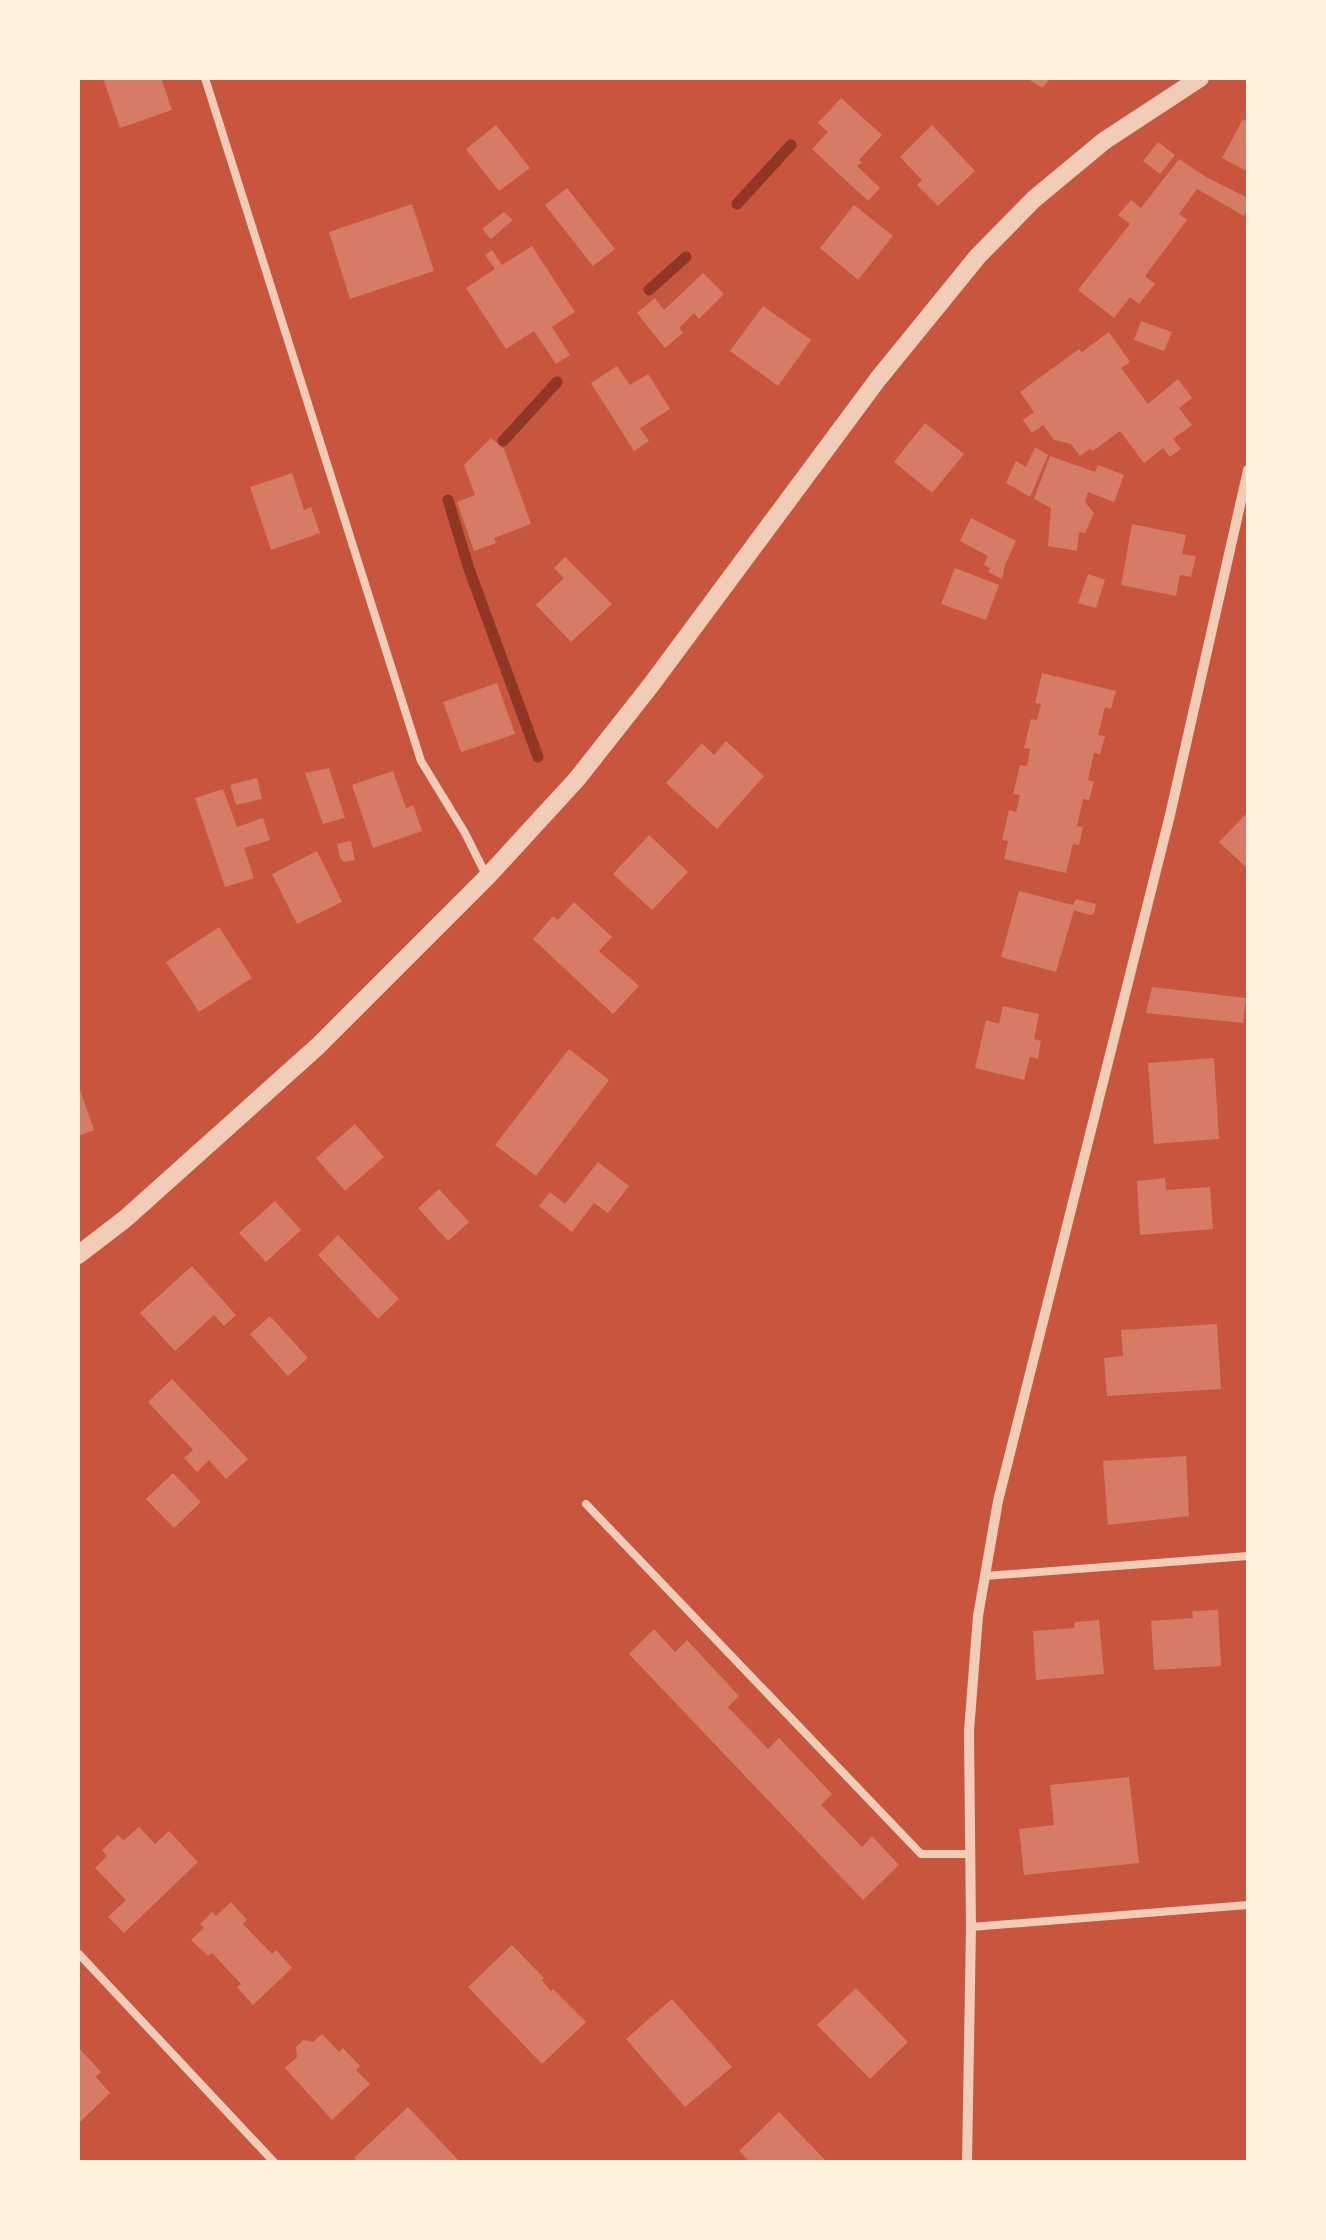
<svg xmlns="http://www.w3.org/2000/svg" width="1326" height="2240" font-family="'PT Sans Narrow',sans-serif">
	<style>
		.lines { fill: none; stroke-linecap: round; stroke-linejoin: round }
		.stream { stroke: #8f3625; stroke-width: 11 }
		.building { fill: #d67c66 }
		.service { stroke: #f1ccb7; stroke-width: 8 }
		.minor { stroke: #f1ccb7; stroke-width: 10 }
		.tertiary { stroke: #f1ccb7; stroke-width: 18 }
	</style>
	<rect width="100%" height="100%" fill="#c8553d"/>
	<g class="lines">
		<!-- stream -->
		<path class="stream" d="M737 204 791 145
			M649 290 686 257
			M503 441 557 382
			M448 500 469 569 538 757"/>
	</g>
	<!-- building -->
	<path class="building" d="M103 78H161L172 110 120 128Z
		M1027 78H1051L1042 88Z
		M841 98 882 135 859 160 862 163 857 166 880 188 868 201 812 149 828 132 818 123Z
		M1243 119 1248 122V172L1222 158Z
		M496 125 530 168 499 191 466 149Z
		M932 125 975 171 938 206 917 185 922 180 900 157Z
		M1158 142 1175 155 1160 174 1143 161Z
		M1179 159 1206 177 1248 198V208L1244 216 1197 189 1179 214 1187 220 1145 276 1155 284 1139 304 1130 297 1114 318 1078 290 1130 224 1118 215 1131 200 1141 208Z
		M567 188 615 249 593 266 545 205Z
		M412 204 434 271 350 299 329 232Z
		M854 205 893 236 858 280 820 248Z
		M504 212 513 220 491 239 484 232 483 228Z
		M532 246 575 312 552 327 570 355 556 364 534 331 506 349 466 288 495 269 485 255 492 250 502 265Z
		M703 273 724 294 699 319 694 313 679 328 683 333 665 348 637 313 655 298 664 310Z
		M763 306 811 340 778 386 730 351Z
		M1141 321 1172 332 1164 351 1134 340Z
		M1109 332 1130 362 1121 368 1148 404 1178 379 1192 398 1179 408 1192 425 1173 439 1181 449 1170 457 1163 448 1144 463 1120 431 1093 451 1090 449 1080 456 1071 444 1054 440 1043 425 1032 433 1023 420 1034 412 1020 392 1079 349 1082 352Z
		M617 366 630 385 648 374 670 409 640 428 649 441 634 451 591 383Z
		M925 423 964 454 932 493 894 462Z
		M491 438 504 449 531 524 494 538 496 543 474 551 457 502 475 495 464 465Z
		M1035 447 1048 455 1030 497 1006 483 1016 461 1026 467Z
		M1050 456 1095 472 1098 465 1124 475 1114 502 1088 492 1085 502 1094 513 1085 533 1079 532 1077 551 1048 546 1051 508 1034 499Z
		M292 473 304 510 311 507 320 533 271 550 250 487Z
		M971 518 1016 541 1005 565 1002 579 988 572 990 568 984 565 988 556 960 541Z
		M1132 524 1186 535 1182 554 1196 556 1191 577 1180 575 1176 596 1121 585Z
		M565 557 612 604 571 642 536 605 564 578 554 568Z
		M955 568 999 585 986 620 941 604Z
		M1088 574 1105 580 1096 608 1078 603Z
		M1042 673 1116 691 1111 709 1105 707 1098 735 1105 736 1100 754 1094 753 1088 780 1094 782 1089 800 1083 799 1077 826 1083 827 1079 845 1073 844 1066 873 1004 859 1008 841 1002 840 1009 810 1016 812 1020 795 1013 794 1020 765 1027 766 1030 749 1024 748 1031 719 1037 720 1041 704 1035 703Z
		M497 683 515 734 461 752 443 702Z
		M726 741 764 776 717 829 666 783 702 743 714 755Z
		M329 768 345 818 323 824 305 773Z
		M393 771 406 808 413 805 422 831 373 848 352 785Z
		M257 778 262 799 236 805 230 785Z
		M223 789 237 827 263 818 270 840 244 848 254 878 225 887 195 798Z
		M1248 812V869L1219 842Z
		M649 835 688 872 652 910 613 874Z
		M351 841 355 860 344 862 340 858 337 844Z
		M317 851 342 902 297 924 272 874Z
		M1019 891 1073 905 1076 899 1096 904 1094 914 1089 915 1074 910 1056 972 1001 957Z
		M574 902 612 937 599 951 639 986 613 1014 533 939 553 916 558 920Z
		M219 927 252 978 199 1012 166 962Z
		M1152 987 1246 998 1243 1023 1146 1013Z
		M1003 1006 1039 1014 1034 1039 1041 1041 1038 1059 1030 1057 1024 1080 975 1068 986 1020 999 1024Z
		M569 1049 609 1080 536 1176 495 1145Z
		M1214 1058 1219 1139 1154 1144 1148 1063Z
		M78 1084 94 1130 78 1136Z
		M355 1124 384 1157 345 1191 316 1158Z
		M598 1162 629 1186 608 1213 594 1203 572 1232 539 1206 550 1192 565 1204Z
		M1165 1178 1166 1190 1210 1187 1213 1229 1140 1235 1137 1181Z
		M439 1189 469 1222 448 1241 418 1208Z
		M275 1201 301 1230 266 1262 239 1233Z
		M338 1235 399 1299 378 1319 318 1255Z
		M192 1266 236 1315 224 1326 214 1315 175 1351 140 1313Z
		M270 1316 308 1358 288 1376 250 1334Z
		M1217 1324 1221 1389 1107 1396 1104 1358 1123 1356 1121 1330Z
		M172 1379 248 1459 226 1479 209 1460 197 1472 184 1458 193 1450 148 1402Z
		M1186 1456 1189 1516 1108 1525 1103 1461Z
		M173 1473 201 1502 174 1528 146 1499Z
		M1218 1610 1221 1666 1154 1670 1151 1621 1193 1618 1192 1611Z
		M1099 1620 1104 1674 1036 1680 1033 1631 1074 1628 1075 1622Z
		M654 1629 675 1652 687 1640 739 1696 728 1707 768 1749 779 1738 832 1794 821 1805 862 1847 872 1836 899 1865 863 1900 629 1654Z
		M1129 1777 1139 1863 1024 1875 1019 1829 1054 1825 1050 1785Z
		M139 1827 155 1844 169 1831 198 1862 124 1933 108 1917 126 1900 95 1868 107 1856 102 1850 118 1835 123 1841Z
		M231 1902 247 1920 243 1924 272 1954 276 1950 292 1968 253 2005 237 1987 241 1984 212 1953 208 1956 191 1940 204 1928 200 1924 212 1912 216 1916Z
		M512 1945 544 1978 542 1980 546 1985 551 1991 553 1989 586 2022 542 2064 468 1987Z
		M856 1988 908 2042 870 2079 817 2025Z
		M672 1999 732 2067 685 2107 626 2039Z
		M322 2034 339 2052 343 2048 360 2066 356 2070 370 2084 332 2120 285 2068 297 2057 296 2047 303 2040 313 2042Z
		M78 2047 101 2072 96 2077 110 2093 78 2124Z
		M408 2107 460 2162H358L354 2158Z
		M779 2112 827 2162H750L739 2151Z"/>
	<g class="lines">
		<!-- service -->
		<path class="service" d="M205 78 421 761 465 833 487 877
			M586 1504 921 1854H970
			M985 1576 1248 1556
			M971 1927 1248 1905
			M78 1953 274 2162"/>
		<!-- minor -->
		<path class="minor" d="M967 2162 971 1927 969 1731 978 1616 998 1501 1170 815 1248 470"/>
		<!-- tertiary -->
		<path class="tertiary" d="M78 1255 125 1219 318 1046 487 877 577 779 651 685 878 379 978 256 1034 199 1104 141 1200 78"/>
	</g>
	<!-- border -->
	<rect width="1326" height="2240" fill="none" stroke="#fff3e0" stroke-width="160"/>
</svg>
